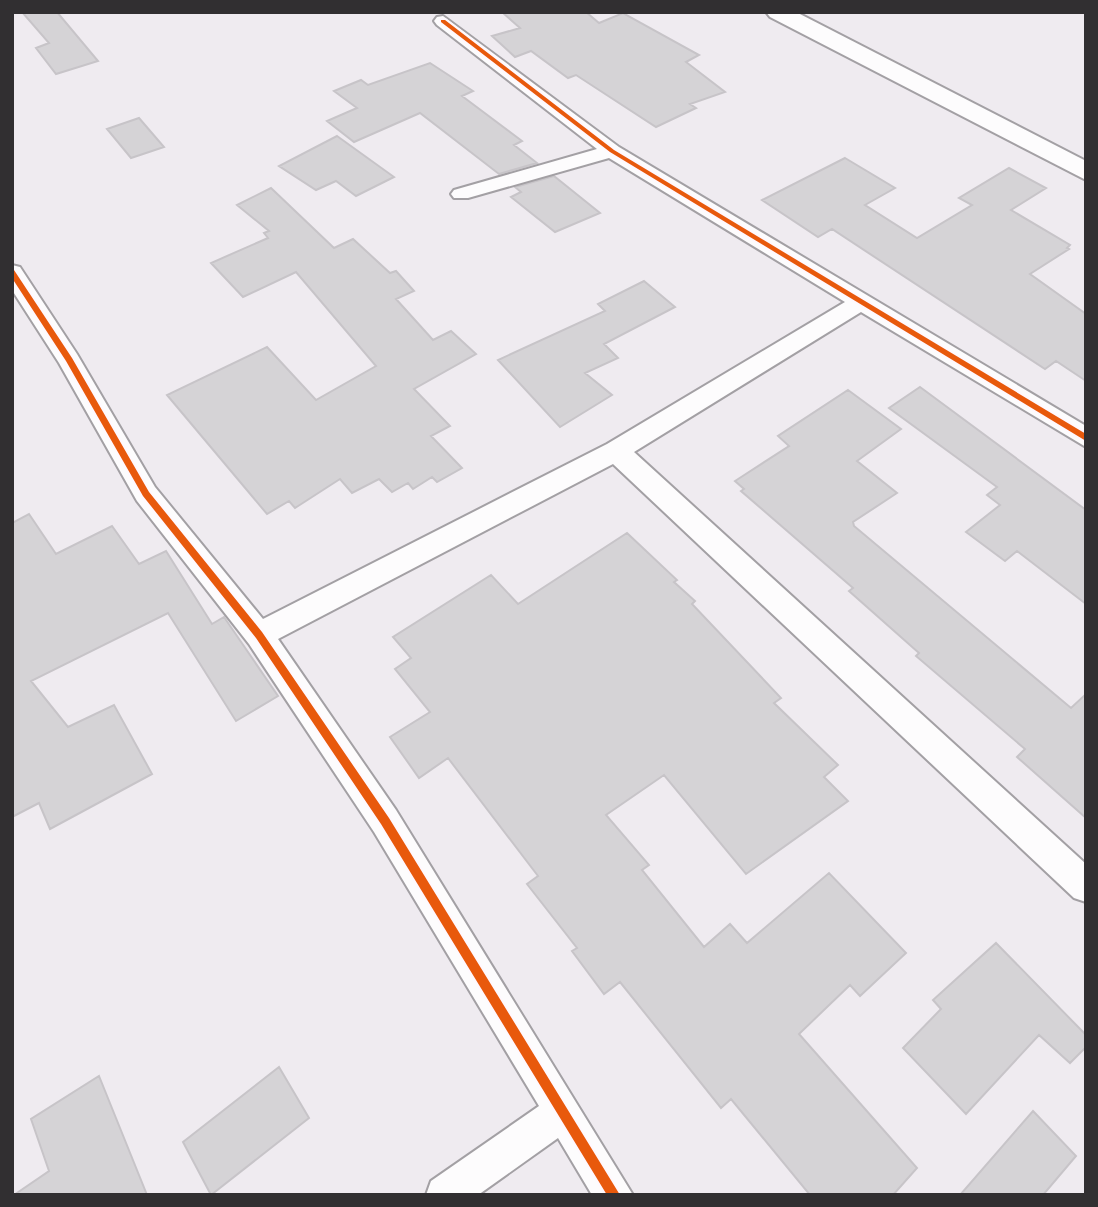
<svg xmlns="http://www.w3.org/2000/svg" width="1098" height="1207" font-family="'IBM Plex Serif',serif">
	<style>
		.building { fill: #d5d3d6; stroke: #c7c4c8; stroke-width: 2 }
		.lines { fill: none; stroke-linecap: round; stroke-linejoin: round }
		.minor-casing { stroke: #a3a0a4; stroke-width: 4 }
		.primary-casing { stroke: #a3a0a4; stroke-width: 4 }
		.minor { fill: #fdfcfd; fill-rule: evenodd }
		.primary { fill: #fdfcfd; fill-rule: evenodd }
		.cycleway-casing { stroke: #fef8fe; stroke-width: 4 }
		.cycleway { fill: #e8590c; fill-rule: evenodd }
	</style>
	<rect width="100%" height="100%" fill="#efebf0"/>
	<!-- building -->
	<path class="building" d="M22 12H57L98 61 56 74 36 48 49 43Z
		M502 12H586L599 23 623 13 699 55 686 62 725 92 690 104 696 108 656 127 576 75 568 78 531 51 515 57 492 36 520 28Z
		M430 63 473 91 462 96 522 141 514 145 537 163 499 174 420 113 354 142 327 121 357 108 334 91 361 80 368 85Z
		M139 118 164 147 131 158 107 129Z
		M337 136 394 177 356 196 336 181 316 190 279 166Z
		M845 158 895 188 865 205 917 238 972 205 959 198 1009 168 1046 188 1011 210 1070 245 1067 248 1069 249 1030 274 1086 314V381L1056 361 1045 369 832 229 818 237 762 200Z
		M554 176 600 213 555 232 511 197 521 192 515 187Z
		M271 188 334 248 353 239 390 273 396 271 414 291 396 299 433 340 451 331 476 354 414 389 450 426 431 436 462 468 437 482 432 477 413 489 408 483 392 492 379 479 352 493 340 479 295 508 289 501 267 514 167 395 267 347 316 400 376 366 296 272 243 297 211 263 268 238 264 233 269 231 237 205Z
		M644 281 675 307 604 344 618 358 585 373 612 395 560 427 498 360 605 311 598 304Z
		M920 387 1086 510V604L1017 551 1005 561 966 532 1000 505 987 495 997 487 889 408Z
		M848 390 901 429 857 461 897 493 853 522 854 526 1071 708 1086 694V818L1017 757 1025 749 916 656 919 653 849 591 853 588 741 491 744 489 735 481 789 446 778 436Z
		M29 514 56 554 112 526 139 564 166 551 212 624 224 617 278 696 236 721 168 613 31 681 68 727 114 705 152 774 50 829 39 803 12 817V523Z
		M627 533 677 580 674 582 695 601 692 604 781 698 774 703 838 765 824 777 848 801 746 874 664 775 606 815 649 865 642 870 704 947 730 924 747 943 829 873 906 953 860 996 850 985 799 1034 917 1168 893 1195H810L731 1099 721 1108 620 982 604 994 572 951 577 948 527 884 538 876 448 758 419 778 390 737 430 712 395 669 411 658 393 637 491 575 518 604Z
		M996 943 1086 1035V1047L1070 1063 1039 1035 966 1114 903 1048 941 1009 933 1000Z
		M279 1067 309 1118 211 1195 183 1142Z
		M99 1076 147 1195H14L49 1171 31 1119Z
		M1033 1111 1076 1156 1043 1195H960Z"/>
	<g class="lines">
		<!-- minor casing -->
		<g class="minor-casing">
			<path id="minor" d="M443 16 619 147 1086 426V447L861 312 634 452 1086 864V902L1074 898 613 464 278 639 396 810 633 1195H592L558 1138 478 1195H426L431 1181 539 1106 374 832 249 644 137 501 59 363 12 290V265L20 267 77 354 155 487 263 619 607 444 845 302 609 158 468 198H454L451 194 454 190 597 149 437 25 434 21 437 17Z"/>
		</g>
		<!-- primary casing -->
		<g class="primary-casing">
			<path id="primary" d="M766 12H796L1086 161V180L770 17Z"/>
		</g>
		<!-- minor -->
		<use href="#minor" class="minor"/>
		<!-- primary -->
		<use href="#primary" class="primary"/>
		<!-- cycleway casing -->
		<g class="cycleway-casing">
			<path id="cycleway" d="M441 20H445L614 150 1086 434V441L610 152 441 22Z
				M12 270H14L72 358 149 492 262 632 389 818 620 1195H607L381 824 256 638 143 496 66 361 12 278Z"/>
		</g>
		<!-- cycleway -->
		<use href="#cycleway" class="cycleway"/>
	</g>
	<!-- border -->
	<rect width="1098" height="1207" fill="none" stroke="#312f31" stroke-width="28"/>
</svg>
